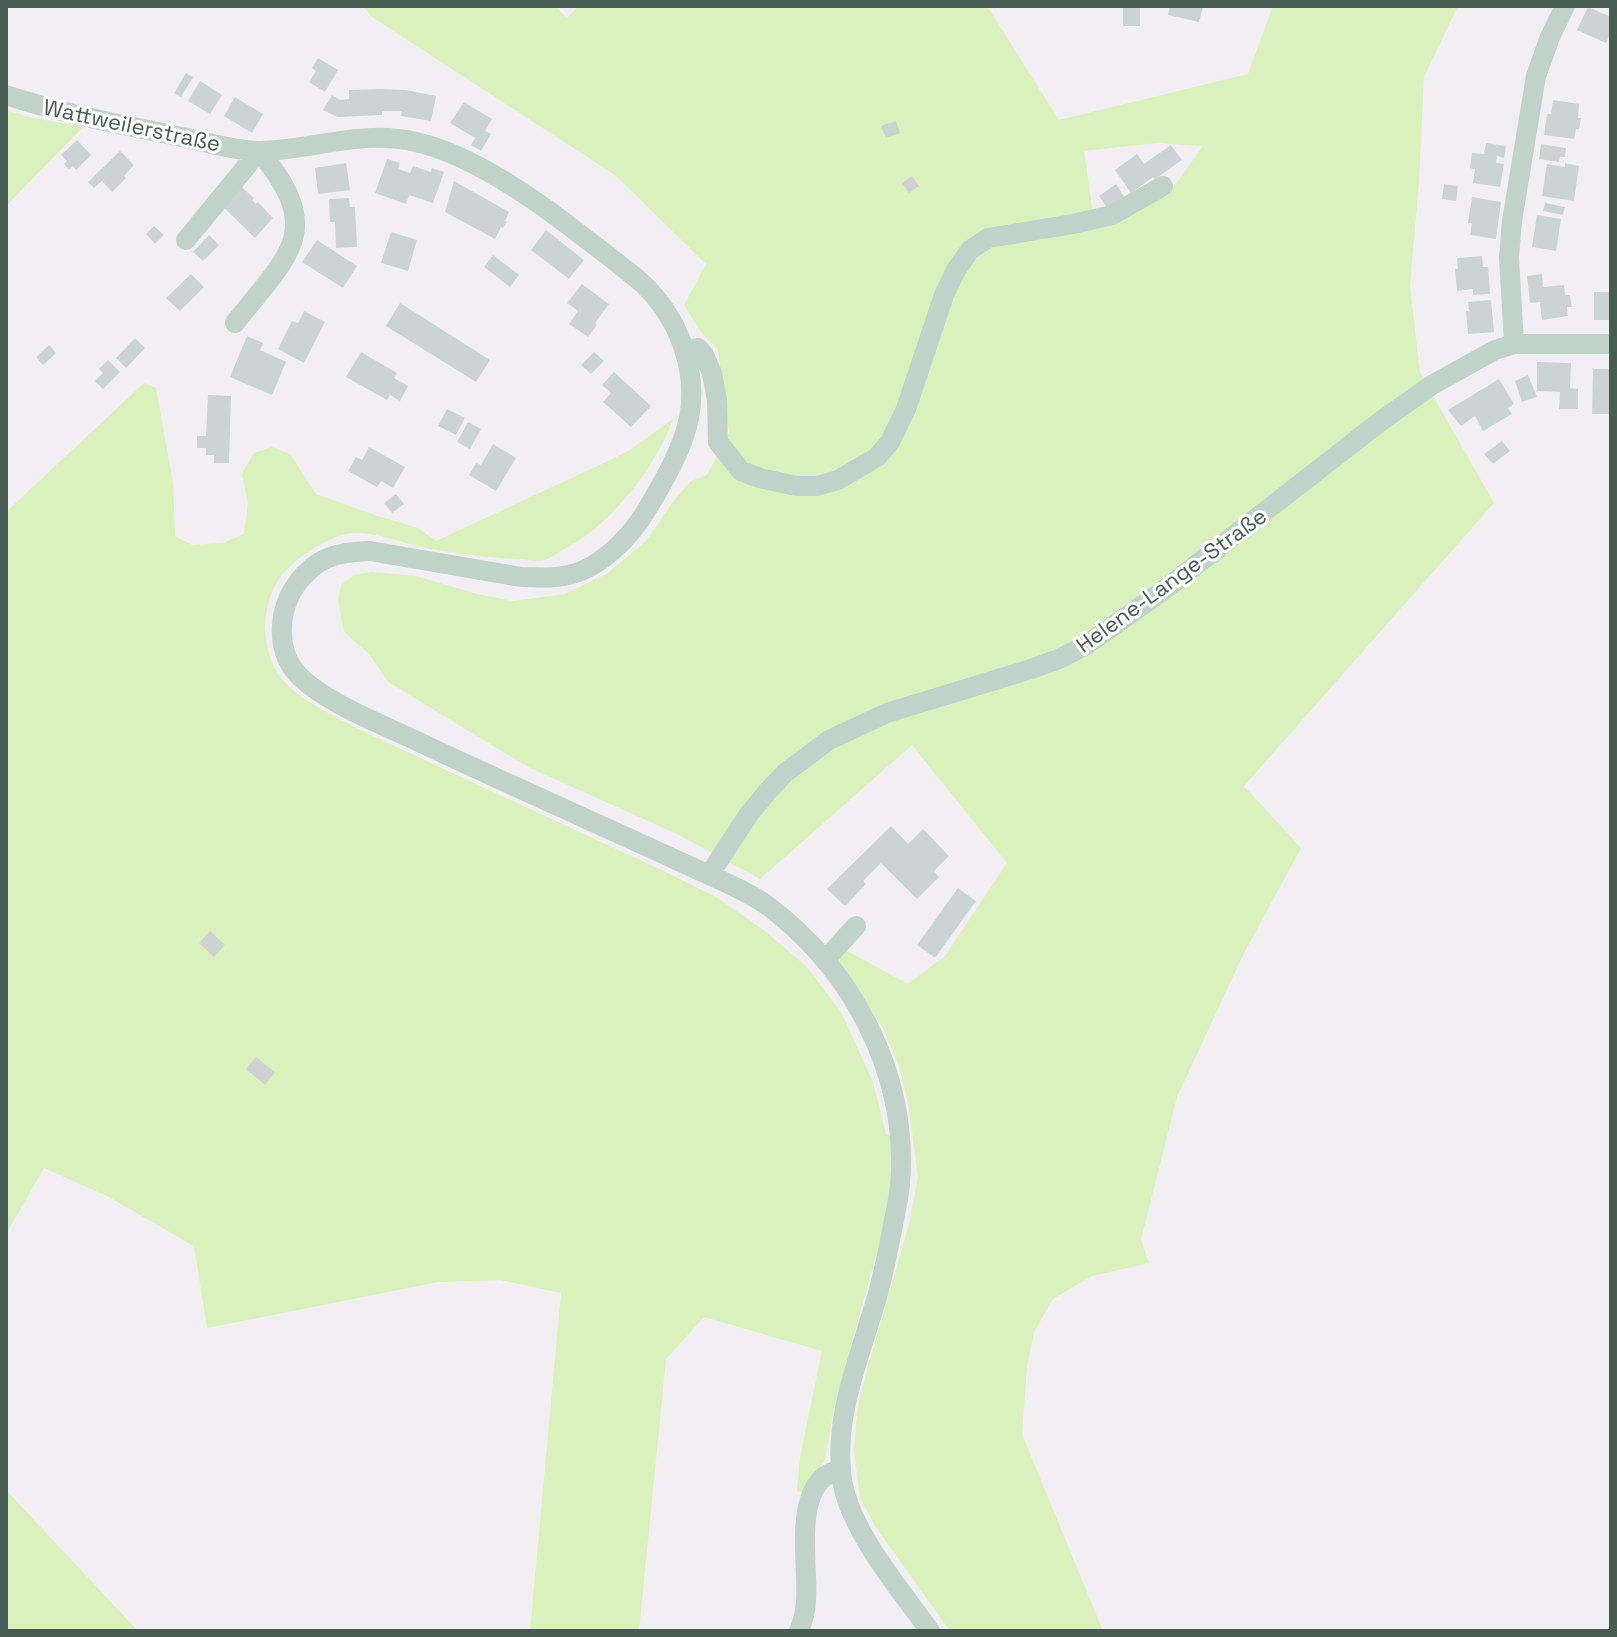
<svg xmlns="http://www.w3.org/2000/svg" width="1617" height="1637" font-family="'Space Grotesk',sans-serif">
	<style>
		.green { fill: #daf0bd; fill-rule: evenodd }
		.building { fill: #cbd4d2 }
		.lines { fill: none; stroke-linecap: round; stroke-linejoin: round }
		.minor { stroke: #c0d2c9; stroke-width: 20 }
		.labels { text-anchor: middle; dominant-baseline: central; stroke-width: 6; stroke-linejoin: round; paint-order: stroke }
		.street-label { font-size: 22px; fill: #475d53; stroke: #fff }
	</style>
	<rect width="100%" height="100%" fill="#f2eff2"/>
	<!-- green -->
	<path class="green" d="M363 6H555L567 18 579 6H987L1059 120 1248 74 1273 6H1458L1424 77 1419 182 1410 286 1420 373 1494 503 1244 786 1301 848 1243 955 1177 1097 1141 1239 1149 1263 1092 1276 1053 1299 1034 1332 1027 1367 1022 1434 1103 1631H950L875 1526 860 1498 854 1451 857 1412 866 1373 909 1224 918 1177 908 1102 899 1066 884 1030 860 992 832 952 838 946 908 984 945 956 1007 863 912 745 760 879 677 834 530 768 388 682 370 655 344 632 338 600 341 585 354 575 371 572 416 576 477 594 513 601 565 594 608 573 646 541 675 499 691 481 707 475 729 433 718 350 701 332 684 305 706 264 615 175 372 17ZM1157 143 1203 146 1170 192 1093 214 1084 151Z
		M6 110 29 117 83 127 6 206Z
		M144 383 156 388 173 483 175 536 192 545 223 543 244 534 248 503 242 474 254 453 272 447 290 454 316 494 375 515 418 528 436 541 604 463 630 450 673 419C655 469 609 527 561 551 556 554 551 558 545 560 537 562 524 559 515 559 483 557 449 553 418 546 397 541 375 532 353 533 338 534 326 541 313 549 303 555 288 566 281 576 262 603 260 639 275 669 288 695 333 715 358 729L670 874 716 897 765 931 807 967 842 1014 873 1082 886 1134 891 1136 890 1187 881 1237 835 1404 825 1460 803 1493 797 1491 800 1457 822 1351 704 1317 666 1359 639 1631H530L561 1293 500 1280 438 1282 207 1328 194 1246 107 1196 44 1168 6 1234V512Z
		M6 1490 138 1631H6Z"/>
	<!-- building -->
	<path class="building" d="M1123 6H1140V26H1123Z
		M1170 6H1203L1199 22 1168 15Z
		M1588 7 1611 17V32L1606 43 1577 30Z
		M318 58 338 70 325 92 309 82 316 71 312 68Z
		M186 73 193 77 181 97 174 93Z
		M200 81 222 95 210 114 188 101Z
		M381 89 406 90 436 96 431 121 401 116 402 111H382V115L338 117 323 110 332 95 340 100 349 99V90Z
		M235 97 263 114 252 133 224 116Z
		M1553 100 1579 104 1578 118H1581L1579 129H1576L1574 139 1544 135 1547 114H1551Z
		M464 102 492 119 485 131 491 134 481 151 471 145 475 138 450 123Z
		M896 121 900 133 886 138 881 126Z
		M77 140 91 155 76 170 73 166 69 169 64 164 67 161 61 155Z
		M1486 143 1506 146 1504 158 1497 156 1496 163 1504 164 1500 187 1473 183 1475 169 1470 168 1472 153 1484 154Z
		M1541 144 1566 148 1565 157H1560L1559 162 1539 159Z
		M1171 145 1182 160 1155 179 1153 177 1131 193 1115 170 1137 154 1144 164Z
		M120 151 134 165 124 176 126 178 112 192 102 181 94 188 88 182Z
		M387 159 400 163 398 169 410 173 413 166 431 172 432 168 444 172 433 203 409 195 406 204 375 193Z
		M346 163 350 190 318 194 315 168Z
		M1565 163 1579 166 1574 201 1542 196 1547 164 1565 167Z
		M912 176 919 186 909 193 902 183Z
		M454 181 509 212 505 221 507 222 503 228 501 227 495 239 445 212Z
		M238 184 254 198 252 200 256 204 258 202 273 218 255 238 219 203Z
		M1116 184 1125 198 1108 209 1099 196Z
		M1444 184 1458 186 1456 201 1442 199Z
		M1472 197 1501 202 1496 239 1470 235 1472 223H1468Z
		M349 198 350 207H355L357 247 336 248 335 222H330L329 199Z
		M1545 203 1565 207 1563 215 1543 211Z
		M1537 215 1561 219 1556 251 1532 247Z
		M154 226 164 235 155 244 146 234Z
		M546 230 584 260 569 279 531 250Z
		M391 232 417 240 408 271 381 263Z
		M209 235 219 245 203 261 193 252Z
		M317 240 357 266 343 288 302 262Z
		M493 255 519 275 510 287 484 267Z
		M1482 256 1483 267H1488L1490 294 1473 295V289L1457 291 1455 269H1458L1457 258Z
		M191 274 204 287 180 311 166 298Z
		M1542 274 1543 287 1564 285 1565 295H1570L1572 307H1567L1568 316 1542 320 1540 302 1530 303 1527 276Z
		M582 284 609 304 595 323 597 325 588 337 569 324 578 311 567 303Z
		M1594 292H1610V320H1594Z
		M1491 300 1494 332 1468 334 1466 311H1469L1468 302Z
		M400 303 490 360 476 382 386 326Z
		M304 311 325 322 304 363 278 349 292 321 298 323Z
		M247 336 263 343 260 350 286 362 272 395 230 377Z
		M135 338 145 348 126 368 116 358Z
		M49 345 56 353 43 365 36 357Z
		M361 352 397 373 394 378 408 386 400 401 390 395 387 400 346 377Z
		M594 352 604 361 591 374 581 365Z
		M108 360 120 372 103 389 95 381 103 373 99 369Z
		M1537 362 1571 363 1570 388 1578 389V409H1559L1560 392 1537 391Z
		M1593 369H1611V414H1592Z
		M614 372 651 406 631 427 603 402 611 393 602 385Z
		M1528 375 1537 397 1522 402 1515 381Z
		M1499 379 1514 404 1508 408 1512 414 1483 431 1475 416 1461 426 1448 410Z
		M208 395 231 396 229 463H214V455H206V448H197V436H206Z
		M447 409 465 418 456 435 438 426Z
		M468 422 481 429 470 449 457 442Z
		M1502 441 1510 451 1493 464 1484 454Z
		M493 444 516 458 496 491 469 475 476 463 481 465Z
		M369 447 405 467 393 488 381 481 377 487 348 471 356 457 362 460Z
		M396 494 404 504 392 513 384 503Z
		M891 826 908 844 923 829 949 856 934 871 939 877 917 899 881 863 863 881 866 884 845 906 827 889Z
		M958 888 976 901 935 958 917 945Z
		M210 931 225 945 214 957 199 943Z
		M256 1057 275 1072 265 1085 246 1069Z"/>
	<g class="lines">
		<!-- minor -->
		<path class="minor" d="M6 95C63 114 124 125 182 137 207 142 234 151 260 151 313 150 363 129 416 142 465 153 524 192 564 222 583 237 603 251 621 266 631 274 641 281 649 290 680 323 698 372 689 418 683 448 665 479 649 506 632 536 599 571 563 576 549 579 535 577 521 577L370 551C337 552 316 557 296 585 279 609 276 646 294 670 315 697 373 721 404 735 505 783 608 828 709 875 729 884 750 893 768 906 854 971 909 1076 900 1185 899 1196 896 1209 894 1220 889 1246 884 1272 877 1297 860 1357 833 1416 842 1480 850 1531 900 1589 930 1631
			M186 240 259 151C326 231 289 254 235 323
			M1514 344 1509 257 1512 221 1536 76 1550 37 1565 6
			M685 351 698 348 704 355 712 373 717 400 718 442 741 471 760 478 796 486H817L838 480 877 457 890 442 906 409 944 295 956 270 970 250 988 238 1073 224 1112 215 1163 186
			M709 875 749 814 768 791 785 773 829 740 887 713 1031 669 1059 659 1086 645 1164 590 1381 421 1432 385 1495 350 1514 344H1611
			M825 960 856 926
			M799 1631C803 1621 806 1611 806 1600 809 1563 790 1479 841 1469"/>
	</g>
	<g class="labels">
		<!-- street labels -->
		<g class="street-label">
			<text transform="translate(132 125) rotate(12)">Wattweilerstraße</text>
			<text transform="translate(1171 580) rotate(-36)">Helene-Lange-Straße</text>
		</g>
	</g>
	<!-- border -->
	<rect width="1617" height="1637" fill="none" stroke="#475d53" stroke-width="16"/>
</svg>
